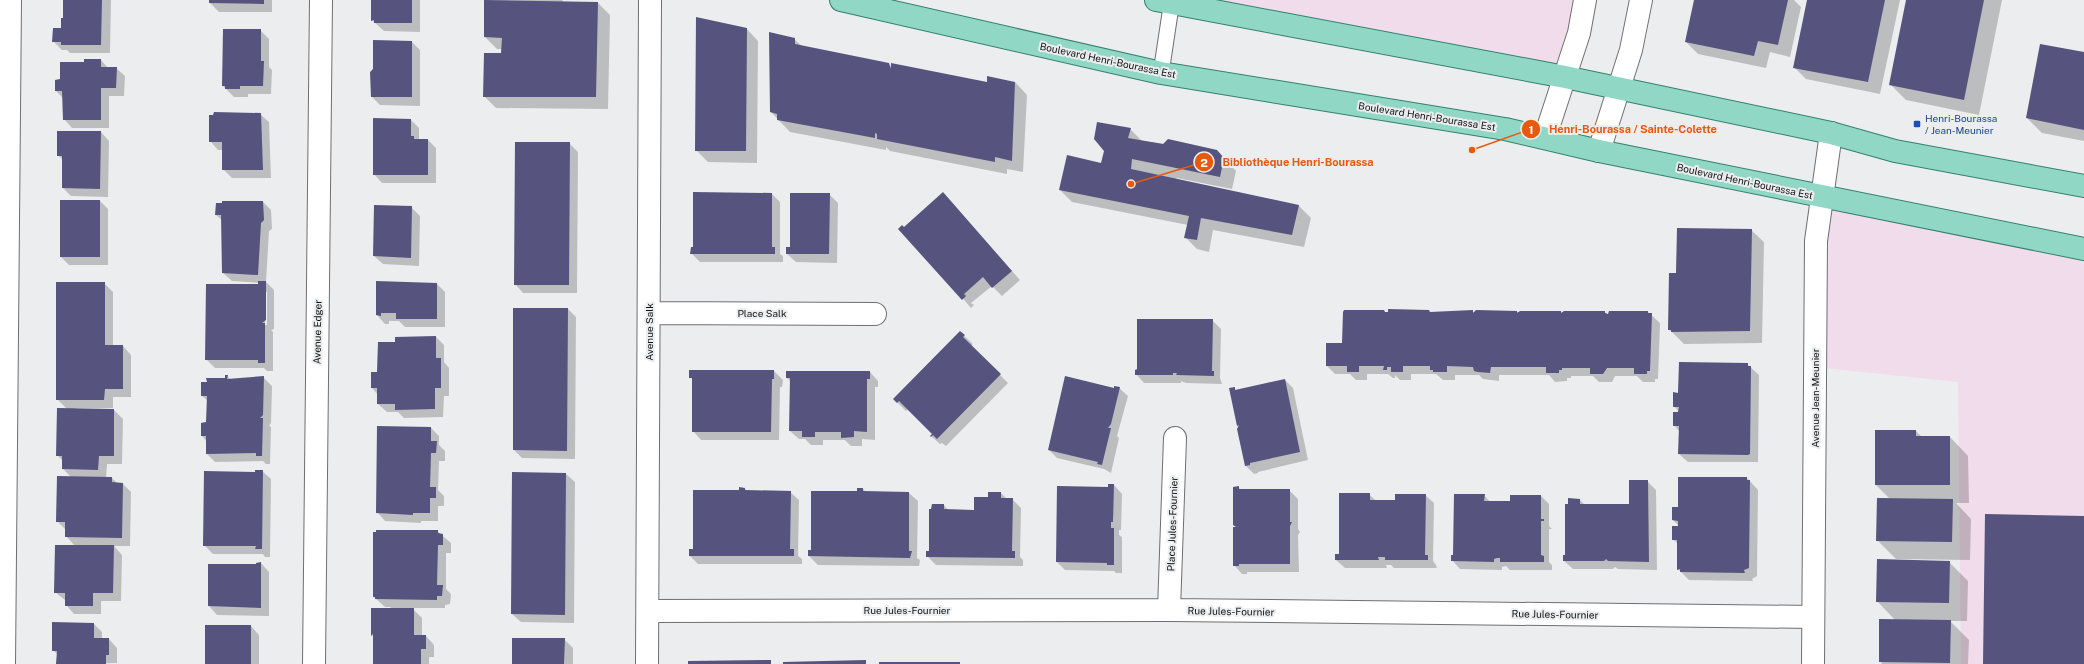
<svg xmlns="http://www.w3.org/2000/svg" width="2084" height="664" font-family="'Public Sans',sans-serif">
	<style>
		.commercial { fill: #f0dceb }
		.shadow { fill: #0003; fill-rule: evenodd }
		.building { fill: #56537e }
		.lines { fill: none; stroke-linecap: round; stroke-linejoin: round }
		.service-casing { stroke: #6f6f71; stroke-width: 17 }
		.minor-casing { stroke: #6f6f71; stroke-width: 24 }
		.tertiary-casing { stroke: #6f6f71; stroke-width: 24 }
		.primary-casing { stroke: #33816d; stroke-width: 24 }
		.service { stroke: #fff; stroke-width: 15 }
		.minor { stroke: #fff; stroke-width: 22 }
		.tertiary { stroke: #fff; stroke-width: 22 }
		.primary { stroke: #90d8c5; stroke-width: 22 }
		.transit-dot { fill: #1a4fb4; stroke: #ecedee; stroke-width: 1.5 }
		.labels { text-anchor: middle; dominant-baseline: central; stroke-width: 4; stroke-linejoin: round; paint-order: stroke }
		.street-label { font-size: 10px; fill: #101111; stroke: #ecedee }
		.transit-label { font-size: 10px; fill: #164399; stroke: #ecedee; text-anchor: start }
		.leader { fill: none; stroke: #e8590c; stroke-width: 1.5 }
		.callout-dot { fill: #e8590c; stroke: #ecedee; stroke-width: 1.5 }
		.mark-label { font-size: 12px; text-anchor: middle; font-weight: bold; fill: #fff }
		.callout-label { font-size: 11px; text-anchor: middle; font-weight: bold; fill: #e8590c; stroke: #ecedee; stroke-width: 4; stroke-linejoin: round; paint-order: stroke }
	</style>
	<rect width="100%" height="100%" fill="#ecedee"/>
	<!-- commercial -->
	<path class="commercial" d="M1163 0H1582L1565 77Z
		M1821 197 2084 249V664H1961L1958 382 1815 367Z"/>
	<!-- shadow -->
	<path class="shadow" d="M64 0H111L110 53H70L67 50H62L53 41 62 29 64 19Z
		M210 0H272V12H219L210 3Z
		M372 0H420V32L384 31 372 20Z
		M485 0H562L565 3H598L610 15 608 109 496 108 484 96 502 54V49H497L485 37Z
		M1695 0H1794L1801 7 1790 57 1770 52 1766 68 1698 54 1686 42Z
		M1808 0H1900L1880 94 1806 79 1794 67Z
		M1907 0H2002L1979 115 1906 100 1891 85Z
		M746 28 758 41 757 163 708 162 696 150Z
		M260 30 269 39V67L272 70 271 94H248V97H234L223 86Z
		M794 39 803 47 888 64 892 68 988 83 1015 82 1027 95 1023 172 1007 169V174L890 151 886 147V150L790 132 771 112Z
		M412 42 420 50V106L380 105 372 97 371 72 373 69Z
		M2084 53V141L2042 133 2027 118Z
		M101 60 108 68H116L125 76 124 96H109V128H72L64 119 63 98 56 91 61 80 85 63Z
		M260 114 269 122 271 178H232L223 169V150H218L210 141Z
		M411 120 419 128V140H428L436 148V183H382L374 174Z
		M1130 129 1142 141 1217 151 1236 171 1232 189 1177 178 1176 179 1299 206 1311 218 1304 247 1213 230 1209 252 1197 249 1185 237 1188 225 1072 202 1060 190 1102 164Z
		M101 132 109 141 108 197 71 196 63 188V160L58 155Z
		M569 143 578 152 577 293H523L515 284Z
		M772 194 780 202V254L783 256V262H700L691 253 694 248Z
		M829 194 838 203 837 263 796 262 787 254Z
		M100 201 108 209V265H69L61 257Z
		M263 202 271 210 272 229 269 231 266 282 274 290V329L271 330 273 332V371H267L264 368H215L206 359 262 283 232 281 223 273V221L216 215ZM265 292H267V325H265Z
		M951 202 1020 280 1002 296 992 286 971 303 974 305 971 308 904 229Z
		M411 207 420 216 419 266 383 264 374 256Z
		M1751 230 1764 242 1762 343 1684 344 1669 329 1677 274Z
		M104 283 113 292V346H123L131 355V397H113V408H76V410H114L123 419 122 464H107L106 478H112L117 483 123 484 131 492 130 546H114L122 555 121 601H101V614H74L66 605V601L55 592 75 546 66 536V530L57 521 71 477 63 469V461L57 455 67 409 57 399Z
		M437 284 445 292V327H405L399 321H389V324H385L377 315Z
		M568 309 576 317 575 459 522 458 514 450Z
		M1384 311 1386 313 1517 312H1561L1563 314 1605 312 1607 314 1648 312 1660 323 1658 379H1655V382H1643L1637 376H1615L1612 382H1599L1593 376H1571V378H1567V381L1555 382 1549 375H1499V381L1483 379 1479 375H1455V380H1443L1436 374H1411V380H1400L1395 375V378H1393L1388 374H1367V380H1356L1350 374H1335L1327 366 1343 344Z
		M1212 320 1221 329 1220 378 1222 384 1186 383 1181 381V383H1144L1136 374Z
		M960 332 973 344 971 346 1008 383 946 446 942 443 940 444 931 436 933 434 908 409 906 411 895 400Z
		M436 337 444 345V362L449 368V396H444L443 417 404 418 398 412H387L378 404V395L372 388 396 343Z
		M1747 364 1759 375 1758 462H1688L1679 454V431L1674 425 1680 413 1674 406 1679 394Z
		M690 371H774L783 380 782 387H780L779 440H701L693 431V380L690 377Z
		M870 372 878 381V387H875V440L862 439V446H851L845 440H823V445H811L805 439H799L790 431V381L787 378Z
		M227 376 231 380 263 377 272 386 271 423 269 426 271 427 270 464H266L263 461 215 462 207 454V442L202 436 207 423 208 401 202 396V383L226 379Z
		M1285 380 1293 388 1308 460 1258 472V473L1254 474 1246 466 1230 389 1234 388 1237 391Z
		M1119 388 1128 396 1117 436 1119 438 1111 473 1104 469 1057 458 1049 450 1114 390Z
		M431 428 439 436V445L445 451V461H439L438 490 444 496V506H438V521H421V523L385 521 377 512Z
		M1916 431 1922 437H1950L1968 456 1969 503H1956L1971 519 1970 560 1896 559 1877 540 1890 499 1876 485Z
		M262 471 271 479 270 557H265L263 554H213L204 545 256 473Z
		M513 473 566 474 575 482 574 623 521 622 512 614Z
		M1747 478 1758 490 1757 576 1752 579 1753 581 1689 580 1678 569V544L1673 539 1680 527 1673 520 1679 508Z
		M1647 481 1656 490 1657 570 1618 569 1615 567 1613 569H1573L1564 561 1580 500 1585 505H1630Z
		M1114 485 1122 494 1121 530H1119V535L1122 537V573H1116L1114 571 1065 570 1057 562 1109 488Z
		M1238 487 1241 490H1289L1298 499V529L1300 532 1298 535 1299 572H1247V574H1242L1234 565Z
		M744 488 747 491 790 492 799 500 798 556 802 559V564H698L690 556 740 491Z
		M863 489 866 492 909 493 918 501 917 558 920 560 919 566 818 565 809 556V551H812L858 492Z
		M1001 493 1007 499H1012L1021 508 1020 557 1023 560V566L936 565 927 556 944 505 949 511H975L989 498Z
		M1369 494 1376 501H1396L1425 495 1434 503 1433 561 1436 565 1437 568H1394L1391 565H1386L1387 568H1345L1336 560Z
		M1484 495 1490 502H1511L1541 496 1549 504V526L1552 529H1549V562L1552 565V570H1510L1506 566 1502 567V570L1460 569 1452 560Z
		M437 531 451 543V553H446V589L451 594 450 604 445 605V608H412L422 618V636H426L434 645V657H429V664H374V637L372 635 391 607H385L374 597Z
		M1949 562 1968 581 1967 621H1950L1969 640 1968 664H1882L1880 661 1895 620 1877 601Z
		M261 563 269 572V616L217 615 209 606Z
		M94 624 102 632V639H109L117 648V663L57 664 58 655 53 650Z
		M251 626 259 635V664H206Z
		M564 639 573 648V664H513Z"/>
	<!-- building -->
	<path class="building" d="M63 0H102L101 45H61V42H52L53 28H61V18H63Z
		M209 0H264V4L209 3Z
		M371 0H412V23H374V20L371 21Z
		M484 0 598 2 596 97H483L484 53H501L502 38 484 37Z
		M1694 0H1788L1778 45 1758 41 1754 56 1685 42Z
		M1807 0H1885L1868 82 1793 68Z
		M1906 0H1984L1964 100 1889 85Z
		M696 17 747 28 746 151H695Z
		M223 29H261V61H264L263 86H240V89H225V86H222Z
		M769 32 795 38V44L889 63 891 69V63L987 82V76L1015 82 1012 161 995 157V162L877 139V134L875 133V138L777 120V114L770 112Z
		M373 40 412 41V97H371L370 72 373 69Z
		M2040 44 2084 52V130L2026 118Z
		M84 59H101V67H117L116 88H101V120H63L62 91H55V80L60 79V62H84Z
		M214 112 261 113 263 170H222V142H209V115H213Z
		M373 118 411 119V136H414V139H428V175H373Z
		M1097 122 1131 128 1128 138 1163 144 1168 139 1217 150 1224 158 1220 177 1132 159 1131 169 1299 205 1292 235 1201 218 1197 240 1184 238 1189 216 1059 190 1067 155 1101 163 1104 151 1094 139Z
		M57 131H101L100 189 62 188V156H57Z
		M515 142H570L569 285H514Z
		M693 192 772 193V247H775V254H690L691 247H693Z
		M943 192 1012 271 992 288 983 277 964 294 966 296 962 300 898 229 902 225 904 227Z
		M790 193H830L829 254H786V247H790Z
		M60 200H100V257H60Z
		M222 201H263L264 220 261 223 258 275 222 273 221 215H215L216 203H222Z
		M374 205 412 206 411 258 373 256Z
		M1677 228 1752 229 1750 331 1671 332V330H1668L1669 273H1676Z
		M258 281H266V320L262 323H265V363H258V360H205L206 284H258Z
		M376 281 437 283V319H396V313H381V316L376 315Z
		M56 282H105V345H123V389H105L104 400H56Z
		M513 308H568L567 451 513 450Z
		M1388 309 1429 310 1430 312 1473 310V313L1476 310 1517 311V313L1520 311H1561V313L1564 311H1605V313L1608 314 1609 311H1648V313H1652L1650 371H1647V374H1634V368H1607L1603 374H1590V368H1562V370H1559V373H1546V367H1491L1490 373 1478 372 1474 371 1473 367 1447 366V372H1433V370H1430V366H1403V372H1391V367H1387V370H1383L1384 366H1359V372H1347V366H1326V343H1342L1343 312 1344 310H1384L1385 312H1388Z
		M1137 319H1213L1212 371H1214V376L1176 375 1177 373H1173V375H1135V370L1137 369Z
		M960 331 965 335 963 337 1001 374 937 439 933 435 931 437 930 436 932 434 899 401 897 403 893 399Z
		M436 336V358H441V388H435V409L395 410V404H377V388H371V372H377L378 342H395V337Z
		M1679 362 1748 363V366H1751L1750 454 1748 455 1678 454 1679 426H1673V412H1678L1679 407H1673V392L1678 393Z
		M689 370H774V379H772L771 432H692V378H689Z
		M786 371H870V379H867V432L854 431V437L841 438V432H815V437H802V431H789L790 378H786Z
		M225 375H228L227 379 264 376 263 415 260 418H263L262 456H256V453L206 454V436H201V423L206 422 207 396H201V382H207L206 378H225Z
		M1065 376 1114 388V386L1120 387 1111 424 1108 428H1111L1102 465 1097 464 1098 462 1048 450Z
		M1285 379 1300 452 1250 463V465L1245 466 1237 429 1239 425 1237 426 1229 388 1235 387V390Z
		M57 408 114 409V456H99L98 470 62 469V456H56Z
		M377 426 431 427V441H437L436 453H431L430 487H436V498H430V513H413V515L376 513Z
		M1875 430H1916V436H1950V485H1875Z
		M255 470H263L262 549H255L256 546H203L204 471 255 472Z
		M512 472 566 473 565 615 511 614Z
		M57 476 112 477V482L123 483 122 538 65 537V522H56Z
		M1678 477H1747V480H1750L1749 568 1744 570 1745 573 1680 572V569L1677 570V540H1672V526H1678V521L1672 520V507H1678Z
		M1629 480H1648L1649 562 1608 561 1606 559 1604 561H1563V555H1565V504H1568V498L1580 499V504H1629Z
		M1108 484H1114L1113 522H1111V528H1114V565H1107V563L1056 562 1057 486 1108 487Z
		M1239 486V489H1290V522H1292L1290 526V564H1239V566H1233V527H1236L1233 525V487Z
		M739 487 745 488V490L791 491 790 549H794V556H689V549H693V490H739Z
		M857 488H863V491L909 492V551H912L910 558 808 556V550H811V491H857Z
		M988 492H1001V498H1013L1012 551H1015V558L926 557V551H929V509H931L932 504H944V509L974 510V497H988Z
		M1339 493H1370V500H1395V494H1426L1425 555H1428V560H1385V557H1378L1379 560H1335V554H1339Z
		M1454 494H1485L1484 501H1510V495H1541V519H1544V521H1541V555L1544 556V562H1500V558H1497L1494 559V562L1451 561V555H1453Z
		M1877 498 1953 499 1952 542 1876 541Z
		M1985 514 2084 516V664H1983Z
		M376 530H438V533L443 534V545H438L437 585H443L442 596H437V600L375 599V597H373V532H376Z
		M55 545H114L113 593H93V606H65V593H54Z
		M1877 559 1950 561 1949 603 1876 602Z
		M261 562V608L208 606V564H256V563Z
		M371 608H414V635H426V649H421V664H373V634L371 636Z
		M1879 619 1951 620 1950 663 1879 662Z
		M52 622 94 623V638H109V655H106V664H56L57 651H52Z
		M205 625H251V664H205Z
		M512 638H565L564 664H512Z
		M771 660V664H688V661Z
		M866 660V664H783V662Z
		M879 662H960V664H879Z"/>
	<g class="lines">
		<!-- service casing -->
		<g class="service-casing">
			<path id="service" d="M1161 73 1172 0"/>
		</g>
		<!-- minor casing -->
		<g class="minor-casing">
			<path id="minor" d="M649 313 875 314
				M1169 610 1175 438
				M648 611 1169 610 1813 617
				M4 664 10 0
				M314 664 321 0
				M647 664 650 0"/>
		</g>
		<!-- tertiary casing -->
		<g class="tertiary-casing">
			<path id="tertiary" d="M1545 137 1579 33 1585 0
				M1599 151 1631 50 1641 0
				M1813 664 1816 241 1831 133"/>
		</g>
		<!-- primary casing -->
		<g class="primary-casing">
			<path id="primary" d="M841 0 1161 73 1505 129 1599 151 2084 249
				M1156 0 1565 77 1831 133 1895 151 2084 186"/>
		</g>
		<!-- service -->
		<use href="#service" class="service"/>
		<!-- minor -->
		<use href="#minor" class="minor"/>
		<!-- tertiary -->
		<use href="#tertiary" class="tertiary"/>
		<!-- primary -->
		<use href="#primary" class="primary"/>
	</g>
	<!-- markers -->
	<rect class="transit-dot" x="1913" y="120" width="8" height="8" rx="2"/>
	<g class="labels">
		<!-- street labels -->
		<g class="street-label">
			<text transform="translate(1108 60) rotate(12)">Boulevard Henri-Bourassa Est</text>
			<text transform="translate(1427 116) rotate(9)">Boulevard Henri-Bourassa Est</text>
			<text transform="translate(1745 181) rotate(12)">Boulevard Henri-Bourassa Est</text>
			<text x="762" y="313">Place Salk</text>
			<text transform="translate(317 332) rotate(-89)">Avenue Edger</text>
			<text transform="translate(649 332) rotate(-90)">Avenue Salk</text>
			<text transform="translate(1815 398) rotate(-90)">Avenue Jean-Meunier</text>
			<text transform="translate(1172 524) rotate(-88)">Place Jules-Fournier</text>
			<text x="907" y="610">Rue Jules-Fournier</text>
			<text transform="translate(1231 611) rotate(1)">Rue Jules-Fournier</text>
			<text transform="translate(1555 614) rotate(1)">Rue Jules-Fournier</text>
		</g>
		<!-- transit labels -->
		<g class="transit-label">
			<text x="1925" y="118">Henri-Bourassa<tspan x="1925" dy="12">/ Jean-Meunier</tspan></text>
		</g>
	</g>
	<!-- callouts -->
	<path class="leader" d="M1472 150L1531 129M1131 184L1204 162"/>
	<g class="callout-dot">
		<circle cx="1472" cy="150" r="4"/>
		<circle cx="1131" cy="184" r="4"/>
		<circle cx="1531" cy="129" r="10"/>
		<circle cx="1204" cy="162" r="10"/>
	</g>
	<g class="mark-label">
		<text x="1531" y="134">1</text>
		<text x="1204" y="167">2</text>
	</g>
	<g class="callout-label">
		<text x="1633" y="133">Henri-Bourassa / Sainte-Colette</text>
		<text x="1298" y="166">Bibliothèque Henri-Bourassa</text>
	</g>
</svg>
